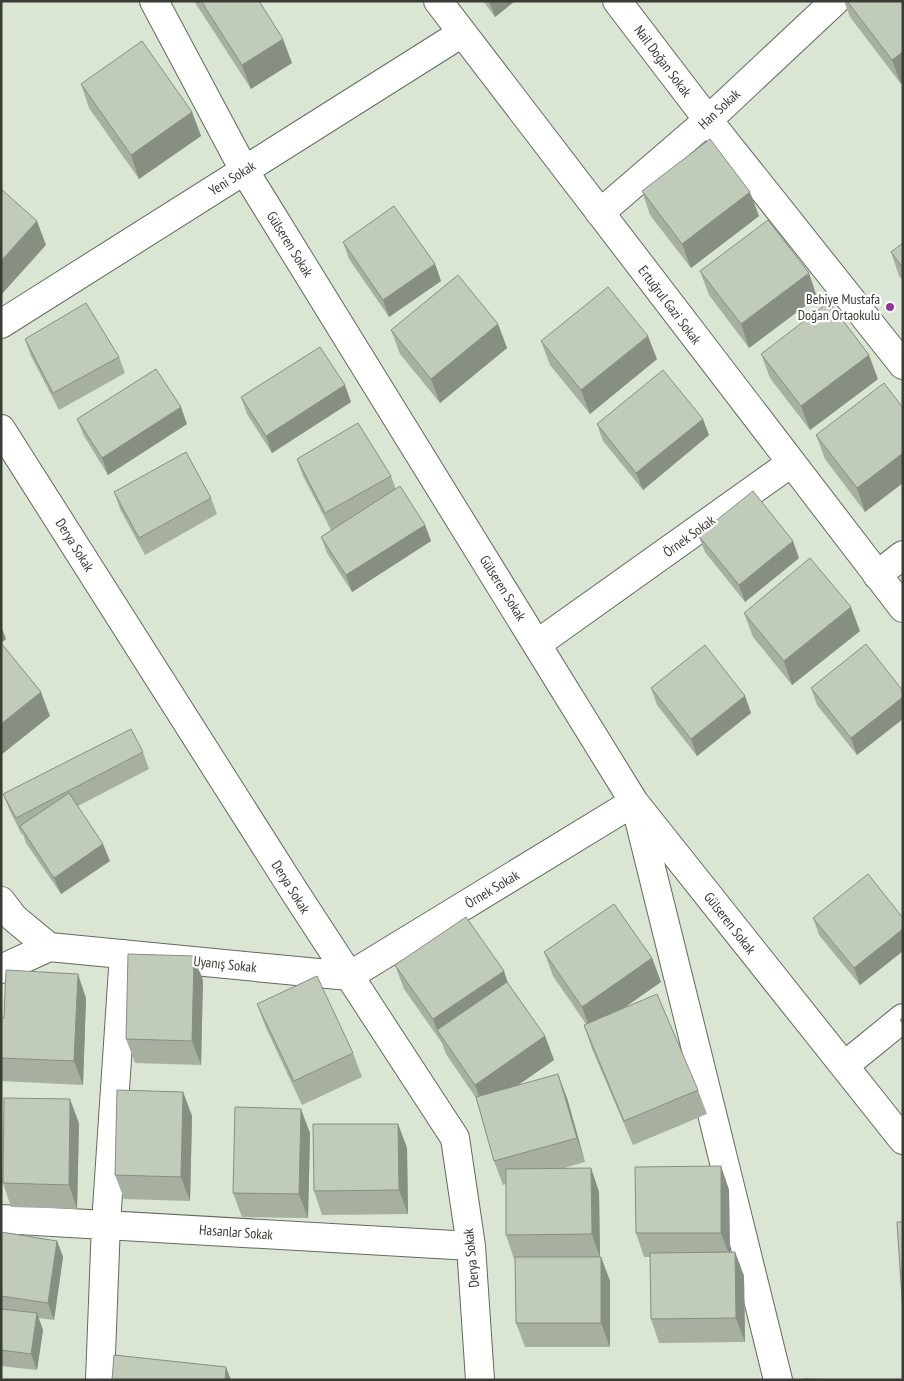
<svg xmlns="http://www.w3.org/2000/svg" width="904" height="1381" font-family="'PT Sans Narrow',sans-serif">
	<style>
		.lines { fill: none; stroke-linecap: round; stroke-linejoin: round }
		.street-casing { stroke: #626b5c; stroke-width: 30 }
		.street { stroke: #fff; stroke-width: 28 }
		.wall { fill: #a6afa0 }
		.shaded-wall { fill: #878e82 }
		.building { fill: #c1cbba; stroke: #878e82 }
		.poi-dot { fill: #963298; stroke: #fff; stroke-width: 2 }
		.labels { text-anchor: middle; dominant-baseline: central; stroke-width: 4.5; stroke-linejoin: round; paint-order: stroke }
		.street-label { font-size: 14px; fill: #383c35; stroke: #fff }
		.poi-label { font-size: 14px; fill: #383c35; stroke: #fff; text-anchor: end }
	</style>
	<rect width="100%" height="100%" fill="#dbe5d4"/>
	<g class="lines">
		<!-- street casing -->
		<g class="street-casing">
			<path id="street" d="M154 1 244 170 634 802 903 1140
				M438 1 903 608
				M617 1 708 120 903 365
				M600 213 708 120 835 1
				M1 324 462 33
				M1 429 296 894 455 1138 471 1246 480 1380
				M877 575 903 555
				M537 644 791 463
				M637 811 778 1380
				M1 901 14 918 49 947 349 976 634 802
				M1 969 49 947
				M844 1066 903 1018
				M1 1219 471 1246
				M100 1380 106 1224 124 954"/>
		</g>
		<!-- street -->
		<use href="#street" class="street"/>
	</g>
	<!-- wall -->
	<path class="wall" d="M194 1H259L292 63 251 89Z
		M483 1H515L495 17Z
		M844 1H903L901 84 850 17Z
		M81 84 192 112 201 136 139 179 89 108Z
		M642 191 759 216 691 268 650 215Z
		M343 242 435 264 441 281 389 317 349 259Z
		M903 243V280L899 276 891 252Z
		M700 271 817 297 749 348 709 295Z
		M498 324 507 348 440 403 400 354 391 330Z
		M25 339 119 357 125 373 59 410 31 356Z
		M541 341 657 359 590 414 550 365Z
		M761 354 878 379 810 430 770 378Z
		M241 397 351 402 272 453 247 414Z
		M903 408 865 512 825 459 816 435Z
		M77 419 187 424 108 475 84 436Z
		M597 424 709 435 643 490 603 441Z
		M297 459 391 476 396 489 425 525 431 541 352 592 327 553 321 537 331 530 303 476Z
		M114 492 211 498 217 514 145 555 120 509Z
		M698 535 799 558 745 602 705 552Z
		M744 613 860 631 792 685 753 637Z
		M651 688 745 696 751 713 697 756 657 705Z
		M811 688 903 691 857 755 817 705Z
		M143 752 149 769 78 806 110 861 61 894 26 843 23 834 22 835 10 811 3 794Z
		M813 918H903V951L860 985 819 935Z
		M544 952 652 958 661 982 622 1009 698 1090 707 1114 633 1145 592 1049 584 1025 586 1024 553 976Z
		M395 965 508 983 545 1036 554 1060 516 1086 567 1098 585 1162 564 1168H591L599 1192 600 1257H601L610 1281V1347H525L516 1323 515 1259H514L506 1235V1184L503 1185 494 1161 476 1098 446 1054 442 1043 404 989Z
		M203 980 201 1065 135 1063 126 1039Z
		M86 998 83 1085 1 1081V1018H4Z
		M257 1004 353 1053 362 1077 302 1105 266 1028Z
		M183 1092 192 1116 190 1201 124 1199 115 1175Z
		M79 1123 77 1209 11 1207 3 1183Z
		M398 1124 407 1148 408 1214 322 1215 314 1191Z
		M310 1133 308 1218 242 1217 233 1193Z
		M721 1166 729 1190 730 1252H735L744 1276 745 1342 659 1343 651 1319 650 1257H644L636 1233Z
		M1 1232 57 1241 63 1257 54 1320 38 1318 43 1330 37 1370 1 1366Z"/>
	<!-- shaded-wall -->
	<path class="shaded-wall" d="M489 1H515L495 17Z
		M283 39 292 63 251 89 242 65Z
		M903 52V83L901 84 892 60Z
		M192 112 201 136 139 179 131 155Z
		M750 192 759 216 691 268 682 244Z
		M37 221 46 245 1 295V261Z
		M435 264 441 281 389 317 383 300Z
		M809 273 817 297 749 348 741 324Z
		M498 324 507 348 440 403 431 379Z
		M648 336 657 359 590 414 581 390Z
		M869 355 878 379 810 430 801 406Z
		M345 385 351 402 272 453 266 436Z
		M181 407 187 424 108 475 102 458Z
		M703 419 709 435 643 490 636 473Z
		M903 453V483L865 512 857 488Z
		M425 525 431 541 352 592 346 575Z
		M793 541 799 558 745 602 739 585Z
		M851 607 860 631 792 685 784 661Z
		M1 626 6 639 1 643Z
		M41 692 50 716 1 755V724Z
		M745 696 751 713 697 756 691 739Z
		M903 697V719L857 755 851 738Z
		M103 844 110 861 61 894 54 878Z
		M903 929V951L860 985 854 968Z
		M194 956 203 980 201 1065 192 1041Z
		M652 958 661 982 591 1031 582 1007Z
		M504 971 512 995 437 1030 442 1043 433 1019Z
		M78 974 86 998 83 1085 74 1061Z
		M545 1036 554 1060 484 1109 475 1085Z
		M558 1074 567 1098 585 1162 577 1138Z
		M183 1092 192 1116 190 1201 181 1177Z
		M70 1099 79 1123 77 1209 69 1185Z
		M301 1109 310 1133 308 1218 299 1194Z
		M398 1124 407 1148 408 1214 399 1190Z
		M721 1166 729 1190 730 1257 721 1233Z
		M591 1168 599 1192 600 1258 592 1234Z
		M57 1241 63 1257 54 1320 48 1303Z
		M735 1252 744 1276 745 1342 736 1318Z
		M601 1257 610 1281V1347L601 1323Z
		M37 1313 43 1330 37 1370 31 1354Z
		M226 1367 231 1380H225Z"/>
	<!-- building -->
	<path class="building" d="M201 1H259L283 39 242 65Z
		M847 1H903V52L892 60Z
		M142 41 192 112 131 155 81 84Z
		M710 139 750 192 682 244 642 191Z
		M1 189 37 221 1 261Z
		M394 206 435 264 383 300 343 242Z
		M768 220 809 273 741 324 700 271Z
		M903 243V268L891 252Z
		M458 275 498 324 431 379 391 330Z
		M608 287 648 336 581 390 541 341Z
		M829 302 869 355 801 406 761 354Z
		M86 303 119 357 53 393 25 339Z
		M320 347 345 385 266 436 241 397Z
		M156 369 181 407 102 458 77 419Z
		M663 370 703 419 636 473 597 424Z
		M884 383 903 408V453L857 488 816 435Z
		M358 423 391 476 325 513 297 459Z
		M186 452 211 498 139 538 114 492Z
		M400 486 425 525 346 575 321 537Z
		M753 491 793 541 739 585 698 535Z
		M810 558 851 607 784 661 744 613Z
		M1 643 41 692 1 724Z
		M866 644 903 691V697L851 738 811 688Z
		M705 645 745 696 691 739 651 688Z
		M131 729 143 752 16 818 3 794Z
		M69 793 103 844 54 878 20 826Z
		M868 874 903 918V929L854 968 813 918Z
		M614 904 652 958 582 1007 544 952Z
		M466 917 504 971 433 1019 395 965Z
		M128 954 194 956 192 1041 126 1039Z
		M6 970 78 974 74 1061 1 1058V1018H4Z
		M317 976 353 1053 294 1081 257 1004Z
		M507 982 545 1036 475 1085 437 1030Z
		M657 994 698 1090 624 1121 584 1025Z
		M903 1018V1024L900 1020Z
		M558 1074 577 1138 494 1161 476 1097Z
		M117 1090 183 1092 181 1177 115 1175Z
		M4 1098 70 1099 69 1185 3 1183Z
		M235 1107 301 1109 299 1194 233 1193Z
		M313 1124H398L399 1190 314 1191Z
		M721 1166V1233H636L635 1167Z
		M591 1168 592 1234 506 1235V1169Z
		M897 1222H903V1313Z
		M1 1232 57 1241 48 1303 1 1296Z
		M735 1252 736 1318 651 1319 650 1253Z
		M515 1257H601V1323H516Z
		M1 1309 37 1313 31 1354 1 1350Z
		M114 1355 226 1367 225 1380H112Z
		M805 1379 846 1380H805Z"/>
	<!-- markers -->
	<circle class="poi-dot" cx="890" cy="307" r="5"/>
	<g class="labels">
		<!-- street labels -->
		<g class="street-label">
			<text transform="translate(663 61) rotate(53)">Nail Doğan Sokak</text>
			<text transform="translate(719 109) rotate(-43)">Han Sokak</text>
			<text transform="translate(232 178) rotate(-32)">Yeni Sokak</text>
			<text transform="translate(290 244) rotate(58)">Gülseren Sokak</text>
			<text transform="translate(670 305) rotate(53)">Ertuğrul Gazi Sokak</text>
			<text transform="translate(689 536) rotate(-36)">Örnek Sokak</text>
			<text transform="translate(75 545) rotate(58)">Derya Sokak</text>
			<text transform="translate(503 588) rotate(58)">Gülseren Sokak</text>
			<text transform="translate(291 887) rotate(58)">Derya Sokak</text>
			<text transform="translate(492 889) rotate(-31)">Örnek Sokak</text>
			<text transform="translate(730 923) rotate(52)">Gülseren Sokak</text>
			<text transform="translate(225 964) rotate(6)">Uyanış Sokak</text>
			<text transform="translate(236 1232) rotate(4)">Hasanlar Sokak</text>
			<text transform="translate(471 1258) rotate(-96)">Derya Sokak</text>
		</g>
		<!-- poi labels -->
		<g class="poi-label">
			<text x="880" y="299">Behiye Mustafa<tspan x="880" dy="16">Doğan Ortaokulu</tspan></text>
		</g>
	</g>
	<!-- border -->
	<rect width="904" height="1381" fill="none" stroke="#383c35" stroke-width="5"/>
</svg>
